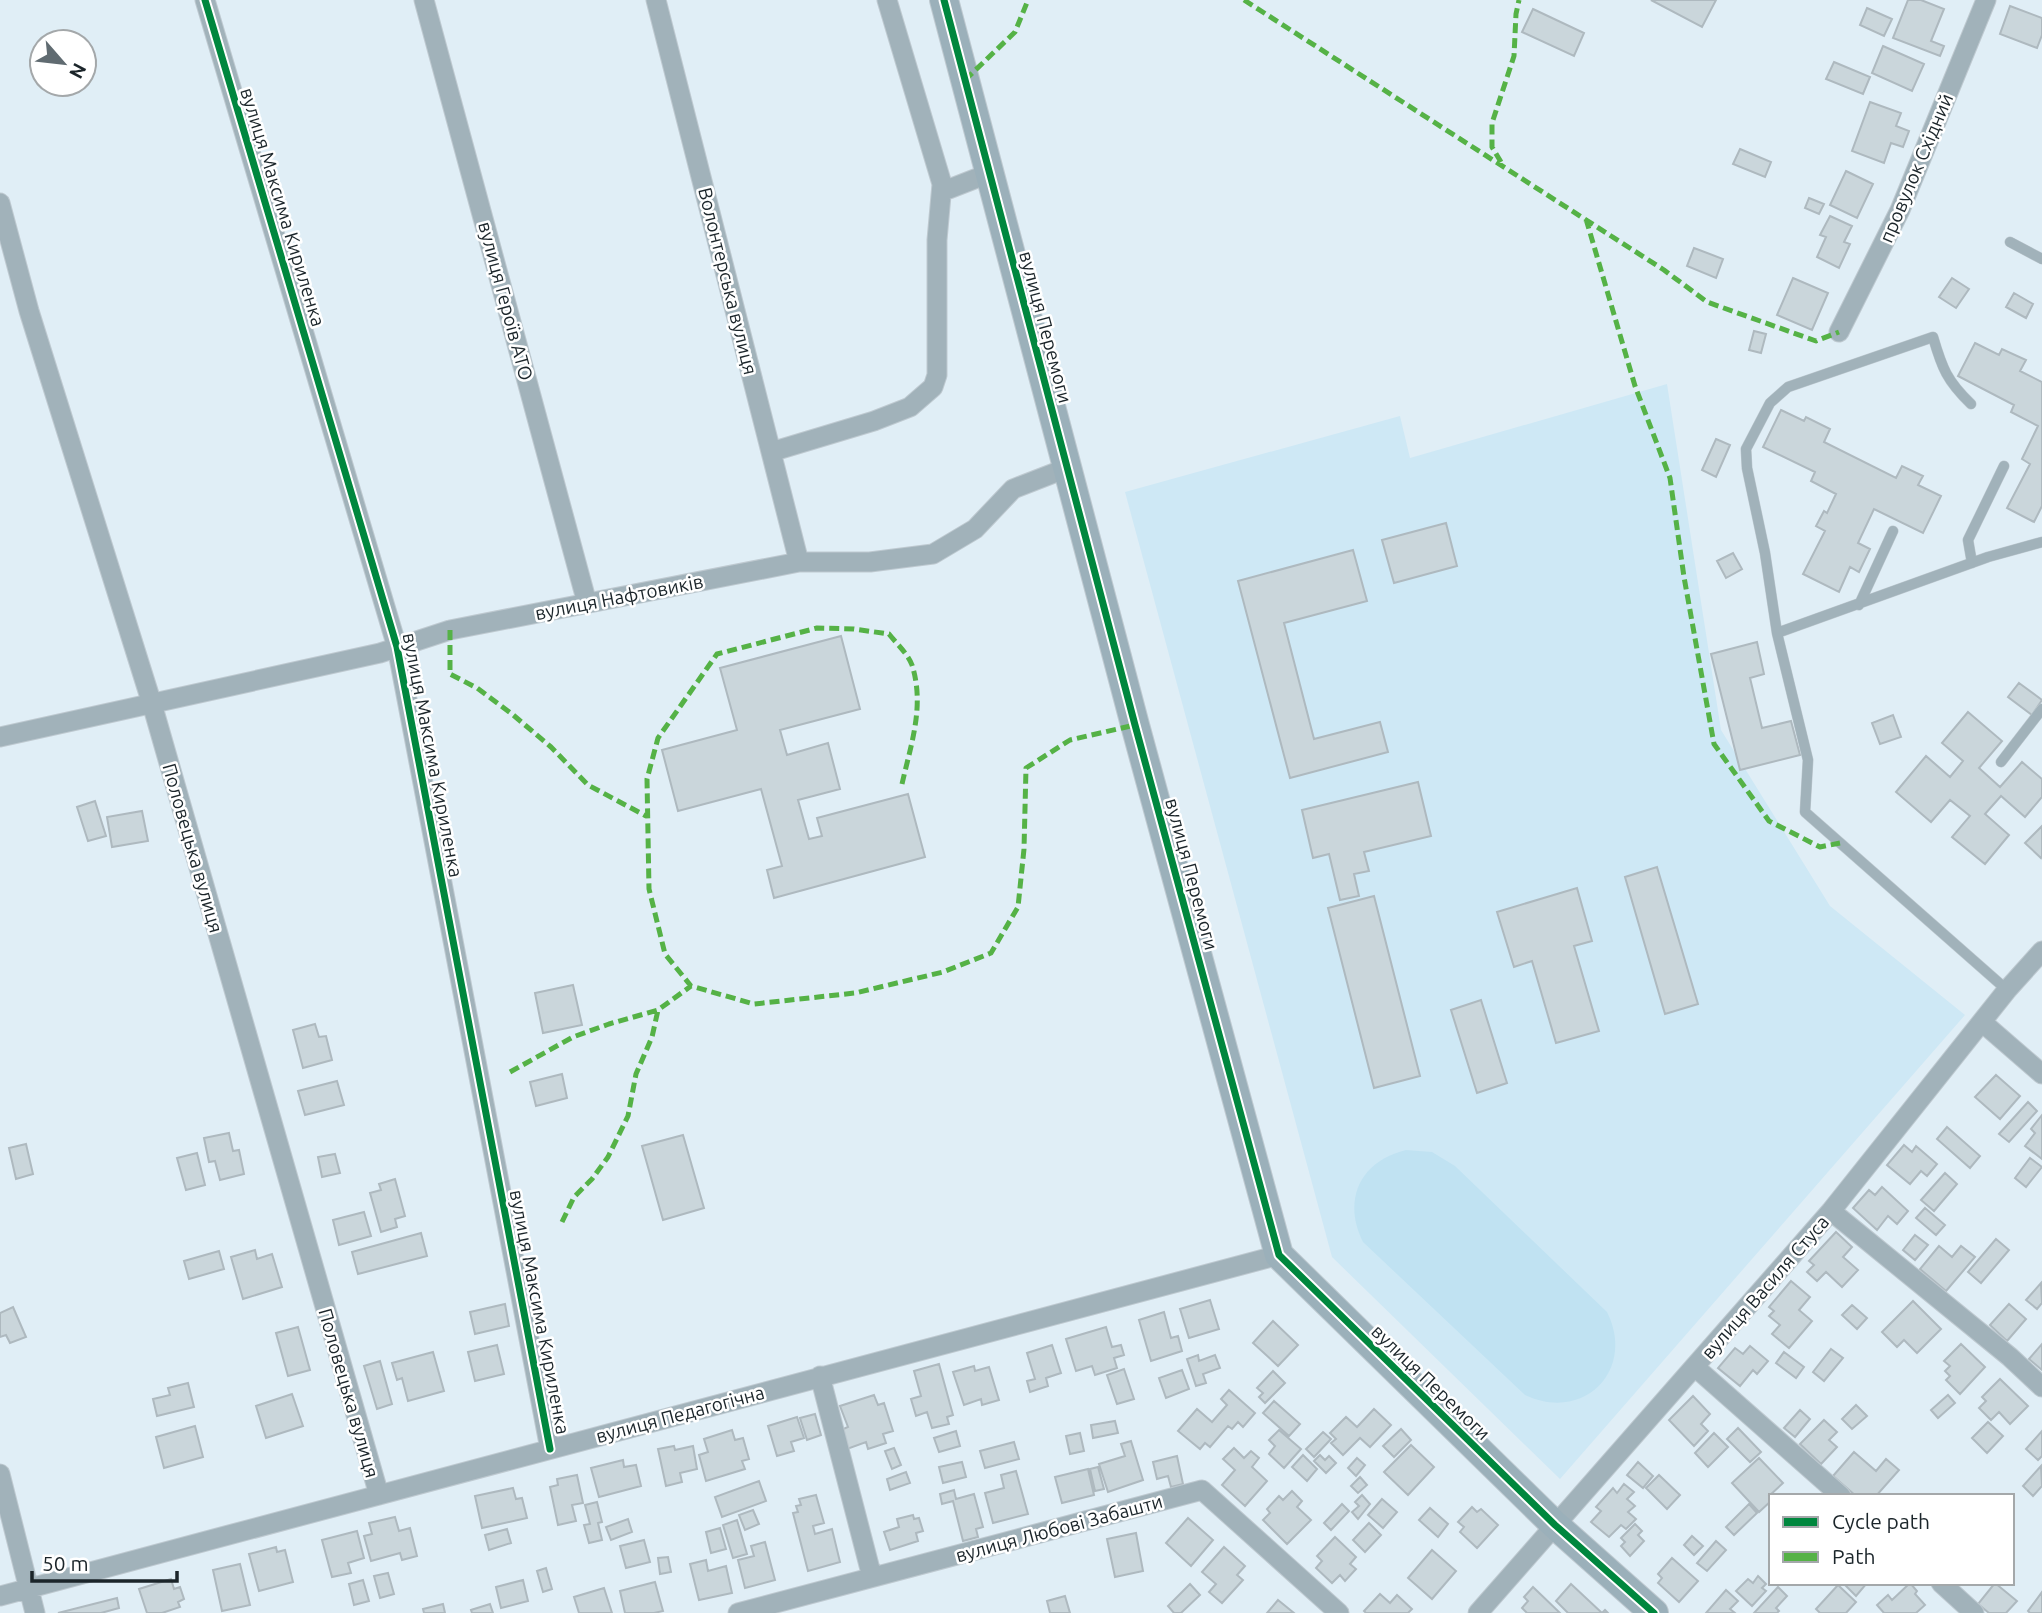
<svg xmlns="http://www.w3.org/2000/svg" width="2042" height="1613" font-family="Ubuntu,sans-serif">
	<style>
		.built { fill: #cee8f5 }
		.green { fill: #c0e2f2 }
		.building { fill: #cad6db; stroke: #aeb9bf; stroke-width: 2 }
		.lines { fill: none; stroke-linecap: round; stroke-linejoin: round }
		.lane-casing { stroke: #bec9d0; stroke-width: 11 }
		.street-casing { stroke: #bec9d0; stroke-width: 21 }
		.secondary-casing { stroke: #bec9d0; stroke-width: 30 }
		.lane { stroke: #a1b2ba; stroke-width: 10 }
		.street { stroke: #a1b2ba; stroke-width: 19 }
		.secondary { stroke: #9bb0ba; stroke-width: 28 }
		.quiet { stroke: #55b246; stroke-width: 5; stroke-dasharray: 10 5; stroke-linecap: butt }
		.cycleway-casing { stroke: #fff; stroke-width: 11 }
		.cycleway { stroke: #00873e; stroke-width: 7 }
		.labels { text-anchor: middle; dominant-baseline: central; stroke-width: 5; stroke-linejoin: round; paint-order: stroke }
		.street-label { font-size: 19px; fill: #1b252a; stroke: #fff }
	</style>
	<rect width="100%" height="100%" fill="#e0eef6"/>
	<!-- built -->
	<path class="built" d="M1667 384 1721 730 1830 906 1965 1015 1560 1479 1332 1257 1125 492 1400 416 1410 458Z"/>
	<!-- green -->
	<path class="green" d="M1406 1150 1432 1152 1455 1166 1607 1312C1636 1370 1584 1423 1525 1395L1363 1242C1342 1200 1360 1161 1406 1150Z"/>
	<!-- building -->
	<path class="building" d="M1651 0H1716L1702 27Z
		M1908 0H1921L1944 9 1931 41 1944 46 1940 56 1893 38Z
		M2010 6 2042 18V35L2037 48 2000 34Z
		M1867 8 1892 19 1884 36 1860 25Z
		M1533 9 1584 33 1574 56 1522 32Z
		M1883 46 1924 64 1912 91 1872 73Z
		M1834 62 1870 77 1863 94 1826 79Z
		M1870 102 1901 113 1896 126 1909 131 1903 147 1891 143 1884 163 1852 151Z
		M1740 149 1771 162 1765 177 1733 164Z
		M1846 171 1873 184 1857 218 1830 205Z
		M1809 198 1824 204 1819 214 1805 208Z
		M1830 216 1852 226 1844 242 1850 244 1839 268 1817 257 1826 237 1820 235Z
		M1694 248 1723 259 1716 278 1687 266Z
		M1793 278 1828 293 1812 330 1777 315Z
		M1952 278 1969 289 1956 308 1939 297Z
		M2014 293 2033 304 2026 318 2006 307Z
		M1754 331 1766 334 1761 353 1749 350Z
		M1975 343 1999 355 2002 349 2026 360 2020 371 2042 382V506L2034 522 2007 508 2030 464 2022 459 2038 426 2011 412 2014 405 1958 376Z
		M1781 410 1804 421 1806 417 1830 429 1824 442 1896 478 1902 466 1923 476 1918 485 1941 496 1923 533 1874 509 1858 543 1870 549 1859 572 1850 567 1839 592 1803 574 1825 531 1816 526 1824 511 1827 513 1836 494 1811 481 1815 472 1763 447Z
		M1716 439 1730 445 1716 477 1702 470Z
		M1446 523 1457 566 1394 583 1382 540Z
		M1353 550 1367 601 1284 623 1314 739 1380 722 1388 752 1290 778 1238 581Z
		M1733 553 1742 569 1726 578 1717 561Z
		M841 636 860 709 780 730 787 755 828 743 840 789 798 800 809 839 822 836 817 818 908 794 925 857 774 898 767 870 782 866 761 789 678 811 662 750 737 730 720 668Z
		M1757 642 1764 674 1750 678 1762 728 1791 721 1800 755 1740 770 1711 654Z
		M2019 683 2042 700 2032 715 2008 697Z
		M1968 712 2002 741 1979 768 2000 787 2022 762 2042 779V797L2025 817 2001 796 1985 814 2009 835 1985 864 1952 837 1970 816 1950 800 1931 822 1896 792 1926 756 1950 777 1963 761 1942 743Z
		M1893 715 1901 737 1880 744 1872 723Z
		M1418 782 1431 836 1364 852 1369 871 1354 874 1359 896 1340 900 1329 854 1313 858 1302 810Z
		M95 801 106 836 88 841 77 807Z
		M142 811 148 841 112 847 107 817Z
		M2042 826V856L2041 858 2025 843Z
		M1657 867 1698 1004 1665 1014 1625 877Z
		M1577 888 1592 941 1574 946 1599 1031 1556 1043 1532 961 1514 967 1497 912Z
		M1374 896 1420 1076 1374 1088 1328 908Z
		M573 985 582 1025 543 1033 535 993Z
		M1481 1000 1507 1083 1477 1093 1451 1010Z
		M315 1024 319 1037 326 1036 332 1060 303 1068 293 1030Z
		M562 1074 567 1098 536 1106 530 1082Z
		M1996 1075 2020 1096 2000 1119 1975 1097Z
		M337 1081 344 1105 305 1115 298 1091Z
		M2028 1102 2037 1111 2009 1142 1999 1134Z
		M2042 1115V1159L2025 1146 2035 1133 2031 1129Z
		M1947 1127 1980 1156 1970 1168 1937 1139Z
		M229 1133 233 1151 239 1150 244 1174 220 1180 215 1161 209 1162 204 1138Z
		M683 1135 704 1208 663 1220 642 1146Z
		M26 1144 33 1174 16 1179 9 1148Z
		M1904 1145 1912 1152 1916 1146 1937 1164 1927 1176 1921 1171 1910 1184 1887 1165Z
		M197 1153 205 1185 186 1190 177 1158Z
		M335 1154 340 1173 322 1177 318 1157Z
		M2030 1158 2042 1167 2026 1187 2015 1178Z
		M1945 1173 1957 1184 1934 1211 1921 1200Z
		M395 1179 405 1216 395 1219 397 1227 381 1232 370 1193 381 1190 379 1184Z
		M1882 1187 1908 1211 1897 1224 1888 1216 1877 1230 1853 1208 1869 1190 1875 1195Z
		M1925 1208 1945 1225 1936 1235 1916 1218Z
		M364 1212 371 1236 339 1245 333 1220Z
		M1836 1232 1852 1247 1843 1257 1858 1270 1842 1287 1826 1272 1817 1281 1807 1272 1814 1265 1809 1261Z
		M421 1233 427 1256 358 1274 352 1252Z
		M1915 1235 1928 1245 1915 1260 1903 1250Z
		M1996 1239 2009 1250 1981 1283 1968 1272Z
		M1939 1246 1952 1257 1961 1246 1975 1257 1946 1291 1920 1269Z
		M255 1250 257 1259 272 1254 282 1287 243 1299 231 1257Z
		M219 1251 224 1269 189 1279 184 1261Z
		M1791 1281 1810 1297 1799 1310 1812 1321 1789 1348 1772 1334 1780 1325 1769 1316 1774 1311 1769 1307Z
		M2041 1283 2042 1303 2037 1309 2026 1300Z
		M1210 1300 1219 1329 1189 1338 1180 1309Z
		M1913 1301 1941 1329 1917 1353 1904 1340 1897 1347 1882 1332Z
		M505 1304 509 1326 475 1334 470 1312Z
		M2009 1304 2026 1319 2007 1341 1990 1325Z
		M1852 1305 1867 1318 1857 1329 1842 1315Z
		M13 1307 26 1337 10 1343 6 1335 0 1337V1313Z
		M1164 1312 1171 1338 1178 1336 1182 1351 1151 1361 1139 1320Z
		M1273 1321 1298 1345 1278 1366 1253 1343Z
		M298 1327 310 1370 288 1376 276 1333Z
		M1106 1327 1112 1347 1121 1345 1124 1355 1114 1358 1117 1368 1095 1375 1092 1366 1076 1371 1066 1339Z
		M1961 1344 1985 1367 1960 1394 1946 1380 1950 1376 1945 1371 1950 1366 1944 1361Z
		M2042 1344V1370L2029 1359Z
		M497 1345 504 1374 475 1381 468 1352Z
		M1052 1345 1061 1373 1046 1378 1048 1386 1030 1392 1027 1381 1035 1379 1027 1353Z
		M1750 1346 1768 1361 1757 1374 1753 1370 1740 1386 1718 1368 1735 1348 1743 1354Z
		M1831 1349 1843 1358 1824 1381 1813 1372Z
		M433 1352 444 1391 408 1401 402 1378 397 1380 392 1363Z
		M1784 1352 1804 1367 1796 1378 1776 1363Z
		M1198 1355 1199 1361 1215 1355 1220 1368 1203 1374 1206 1383 1196 1386 1187 1359Z
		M380 1361 392 1404 377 1409 364 1366Z
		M939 1364 953 1415 947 1417 949 1424 932 1428 927 1412 916 1416 911 1399 921 1396 914 1371Z
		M974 1366 975 1371 989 1367 999 1400 982 1405 981 1399 964 1405 953 1372Z
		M1124 1369 1134 1399 1117 1404 1107 1375Z
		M1182 1370 1189 1389 1166 1398 1159 1378Z
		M1273 1371 1285 1383 1265 1403 1259 1397 1263 1393 1257 1388Z
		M2000 1379 2028 1406 2010 1424 1999 1412 1991 1420 1979 1408 1986 1401 1982 1397Z
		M188 1383 194 1407 157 1416 153 1399 170 1395 168 1388Z
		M1229 1390 1255 1413 1243 1427 1238 1422 1232 1429 1228 1426 1210 1447 1205 1443 1200 1449 1178 1431 1197 1409 1212 1422 1227 1405 1221 1399Z
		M292 1394 303 1426 266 1438 256 1406Z
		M874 1395 878 1405 884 1403 893 1431 883 1434 886 1443 868 1449 866 1442 847 1449 841 1430 848 1427 840 1406Z
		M1948 1395 1955 1403 1938 1418 1931 1410Z
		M1693 1396 1710 1414 1701 1424 1708 1431 1694 1446 1669 1420Z
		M1274 1401 1300 1424 1289 1436 1263 1413Z
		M1856 1405 1867 1416 1852 1429 1842 1419Z
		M1374 1409 1391 1425 1370 1447 1360 1438 1343 1455 1331 1443 1336 1439 1330 1433 1346 1417 1357 1427Z
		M1800 1410 1810 1419 1795 1437 1784 1428Z
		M815 1414 821 1435 807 1440 800 1418Z
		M797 1417 804 1438 791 1442 794 1451 777 1456 768 1426Z
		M1824 1420 1837 1432 1829 1440 1837 1447 1821 1464 1800 1444Z
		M1115 1421 1118 1433 1093 1438 1091 1425Z
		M1988 1422 2003 1436 1987 1453 1972 1438Z
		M195 1426 203 1457 164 1468 156 1437Z
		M1738 1428 1761 1452 1750 1462 1727 1439Z
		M1401 1429 1411 1440 1394 1457 1383 1446Z
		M732 1430 735 1440 743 1438 749 1459 742 1461 745 1469 706 1481 699 1455 708 1452 704 1439Z
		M1279 1430 1301 1449 1284 1468 1269 1454 1275 1446 1269 1440Z
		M956 1431 960 1446 939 1452 934 1438Z
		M2042 1431V1456L2038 1460 2026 1449Z
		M1323 1432 1331 1439 1314 1457 1306 1449Z
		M1080 1433 1084 1451 1070 1454 1066 1436Z
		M1714 1433 1728 1447 1708 1467 1695 1453Z
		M1131 1441 1143 1480 1108 1492 1099 1464 1125 1456 1121 1444Z
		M1014 1442 1019 1459 985 1468 980 1451Z
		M1411 1445 1434 1467 1408 1495 1384 1472Z
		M674 1446 675 1450 693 1446 697 1469 680 1473 682 1482 666 1486 658 1449Z
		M894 1448 901 1465 892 1469 885 1451Z
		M1234 1448 1244 1458 1251 1451 1259 1458 1252 1467 1267 1481 1245 1506 1222 1485 1235 1470 1223 1459Z
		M1854 1452 1876 1471 1886 1459 1899 1470 1876 1496H1856L1833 1476Z
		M1303 1455 1317 1469 1307 1481 1292 1467Z
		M1320 1455 1325 1460 1329 1456 1336 1463 1326 1473 1314 1461Z
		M1177 1456 1183 1484 1171 1487 1168 1476 1157 1479 1153 1462Z
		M1357 1458 1365 1465 1356 1476 1348 1468Z
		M1759 1458 1783 1483 1769 1496 1771 1501 1759 1512 1732 1483Z
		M623 1460 624 1467 636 1465 641 1486 599 1497 591 1468Z
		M962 1462 966 1477 943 1483 939 1467Z
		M1638 1462 1653 1476 1643 1488 1627 1475Z
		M2041 1466 2042 1486 2033 1496 2023 1486Z
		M1098 1467 1104 1489 1095 1491 1090 1469Z
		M1088 1469 1094 1495 1062 1503 1055 1477Z
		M1016 1471 1028 1514 993 1523 985 1493 1004 1488 1001 1475Z
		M906 1472 910 1483 890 1490 887 1479Z
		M577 1475 583 1503 572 1505 576 1521 558 1525 550 1487 558 1485 557 1479Z
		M1659 1475 1680 1495 1667 1509 1646 1488Z
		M1360 1477 1367 1485 1358 1493 1351 1486Z
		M759 1481 766 1501 722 1517 715 1497Z
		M1624 1484 1634 1492 1627 1499 1635 1506 1628 1512 1636 1519 1626 1529 1621 1525 1609 1537 1591 1522 1601 1511 1596 1507 1613 1488 1617 1493Z
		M513 1488 516 1499 522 1498 527 1518 482 1528 475 1496Z
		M954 1490 956 1499 974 1494 983 1527 976 1529 978 1537 963 1541 953 1501 942 1504 940 1494Z
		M1292 1491 1302 1501 1297 1507 1311 1520 1287 1544 1263 1520 1270 1513 1267 1509 1279 1496 1283 1500Z
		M816 1495 824 1523 813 1526 815 1534 832 1529 840 1562 808 1571 793 1513 798 1512 796 1506 801 1505 799 1499Z
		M1362 1495 1370 1504 1358 1519 1352 1512 1359 1506 1355 1502Z
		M1382 1499 1397 1512 1383 1528 1368 1515Z
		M597 1502 602 1522 598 1523 602 1540 589 1543 584 1525 590 1524 585 1505Z
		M1342 1504 1349 1511 1331 1530 1324 1523Z
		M1749 1504 1757 1513 1734 1535 1726 1527Z
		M1472 1507 1477 1512 1481 1509 1498 1525 1477 1548 1460 1532 1464 1527 1458 1522Z
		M1430 1508 1448 1524 1438 1537 1419 1520Z
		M753 1510 759 1524 745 1530 739 1515Z
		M913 1515 914 1519 919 1518 923 1531 916 1533 918 1541 890 1550 884 1532 899 1527 897 1519Z
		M395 1517 399 1531 410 1528 417 1556 402 1560 400 1553 371 1561 364 1536 372 1534 369 1523Z
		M1188 1518 1213 1540 1191 1566 1166 1543Z
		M628 1519 632 1532 611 1540 606 1527Z
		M737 1520 747 1554 733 1558 723 1525Z
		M1369 1523 1381 1535 1365 1552 1353 1540Z
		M1635 1524 1642 1531 1638 1535 1644 1541 1630 1556 1621 1546 1625 1542 1621 1538Z
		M720 1528 726 1549 711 1553 706 1532Z
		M507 1529 511 1543 489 1550 485 1535Z
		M357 1531 364 1558 348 1563 351 1573 332 1577 322 1540Z
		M1136 1533 1143 1571 1115 1577 1107 1539Z
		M1692 1536 1703 1546 1694 1555 1684 1545Z
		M1335 1537 1356 1557 1350 1564 1356 1569 1345 1581 1340 1575 1332 1583 1316 1568 1322 1561 1317 1556Z
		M644 1540 650 1562 626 1568 620 1546Z
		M1716 1541 1726 1550 1707 1571 1697 1563Z
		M765 1542 775 1580 745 1588 738 1560 754 1556 751 1546Z
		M276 1547 277 1552 285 1550 293 1582 259 1591 249 1554Z
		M1224 1547 1245 1566 1237 1575 1243 1580 1222 1603 1209 1592 1216 1584 1202 1572Z
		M1432 1550 1456 1571 1432 1599 1408 1578Z
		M668 1557 671 1572 660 1574 658 1558Z
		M1672 1558 1698 1581 1679 1602 1658 1583 1662 1578 1658 1574Z
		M706 1560 708 1571 726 1566 732 1593 699 1600 690 1564Z
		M240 1564 250 1605 222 1611 213 1570Z
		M546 1568 552 1589 543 1592 537 1571Z
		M388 1573 394 1594 380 1598 374 1576Z
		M1758 1576 1766 1584 1762 1588 1766 1591 1752 1606 1736 1591 1748 1579 1753 1583Z
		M171 1579 174 1589 180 1587 184 1599 178 1602 180 1607 162 1613H147L139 1589Z
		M363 1580 369 1601 354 1605 349 1584Z
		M523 1580 528 1601 501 1608 496 1587Z
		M655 1582 663 1611 654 1613H625L620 1591Z
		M1843 1583H1867L1856 1596Z
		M1910 1583 1917 1591 1915 1594 1925 1605 1916 1613H1884L1877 1605 1888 1595 1892 1600Z
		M1995 1583 2017 1601 2006 1613H1989L1978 1604Z
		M1190 1584 1200 1595 1181 1613H1174L1168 1606Z
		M1571 1584 1602 1613 1605 1610 1608 1613H1568L1556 1601Z
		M1838 1585 1856 1602 1846 1613H1820L1816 1609Z
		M1533 1587 1560 1613H1527L1522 1608 1528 1601 1524 1597Z
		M1778 1587 1787 1596 1776 1608 1779 1611 1777 1613H1754Z
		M604 1588 612 1613H579L574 1597Z
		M1726 1590 1738 1601 1730 1609 1735 1613H1706Z
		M2042 1592V1613H2030L2028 1611Z
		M1380 1594 1390 1603 1397 1595 1412 1609 1408 1613H1366L1364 1611Z
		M1065 1596 1070 1613H1050L1047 1601Z
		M117 1598 119 1608 101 1613H58Z
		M1278 1600 1294 1613H1267Z
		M443 1604 445 1613H424L423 1609Z
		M490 1604 493 1613H472L471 1610Z"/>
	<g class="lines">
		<!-- lane casing -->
		<g class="lane-casing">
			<path id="lane" d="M2010 242 2042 259
				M1971 404C1947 381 1942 368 1933 337L1788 387 1770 403 1746 449 1747 468 1765 553 1777 633 1808 760 1805 812 2007 990
				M1972 563 1968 540 2004 466
				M1859 605 1893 531
				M1777 633 1988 557 2042 542
				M2001 762 2042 709"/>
		</g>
		<!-- street casing -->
		<g class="street-casing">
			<path id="street" d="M205 0 397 647 550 1449
				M424 0 587 603
				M656 0 799 562
				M887 0 942 184 949 189 990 173
				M0 203 29 311 152 704 379 1495
				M1839 332 1900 210 1986 0
				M771 452 874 421 910 407 933 387 937 375V240L942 184
				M0 737 380 653 450 630 799 562H870L933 554 975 529 1013 489 1067 468
				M1982 1022 2042 1074
				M1831 1211 2010 1357 2042 1387
				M1695 1367 1841 1496
				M820 1376 872 1577
				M0 1474 35 1613
				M1941 1583 1974 1613
				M0 1596 1279 1255
				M738 1613 1202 1490 1339 1613
				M1478 1613 1831 1211 2007 990 2042 951"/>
		</g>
		<!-- secondary casing -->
		<g class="secondary-casing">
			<path id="secondary" d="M944 0 1135 725 1279 1255 1555 1525 1654 1613"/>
		</g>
		<!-- lane -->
		<use href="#lane" class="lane"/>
		<!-- street -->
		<use href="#street" class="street"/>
		<!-- secondary -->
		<use href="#secondary" class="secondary"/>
		<!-- quiet -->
		<path class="quiet" d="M1244 0 1664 270 1707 302 1816 341 1839 332
			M965 80 1015 32 1028 0
			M1501 162 1492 147V123L1514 56 1516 14 1519 0
			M1586 219 1635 386 1670 478 1684 577 1714 744 1769 821 1820 847 1840 843
			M450 630V674L477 688 512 714 551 747 588 785 646 816
			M902 784C911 744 925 706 912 665 908 654 896 643 889 634L854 629 817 628 717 654 658 738 647 779 649 889 665 954 691 986 754 1004 855 993 943 972 991 953 1018 907 1024 849 1026 768 1070 740 1135 725
			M510 1072 573 1037 609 1024 658 1010 691 986
			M562 1222 574 1197 592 1179 608 1157 628 1116 636 1074 652 1037 658 1010"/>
		<!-- cycleway casing -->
		<g class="cycleway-casing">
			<path id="cycleway" d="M205 0 397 647 550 1449
				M944 0 1135 725 1279 1255 1555 1525 1654 1613"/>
		</g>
		<!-- cycleway -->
		<use href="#cycleway" class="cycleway"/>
	</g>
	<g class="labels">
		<!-- street labels -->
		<g class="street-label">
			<text transform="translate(1916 168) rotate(-67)">провулок Східний</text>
			<text transform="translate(283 207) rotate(73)">вулиця Максима Кириленка</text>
			<text transform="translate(728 281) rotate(76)">Волонтерська вулиця</text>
			<text transform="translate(506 301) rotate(75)">вулиця Героїв АТО</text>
			<text transform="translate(1046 327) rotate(75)">вулиця Перемоги</text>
			<text transform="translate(619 597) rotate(-11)">вулиця Нафтовиків</text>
			<text transform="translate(433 755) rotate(79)">вулиця Максима Кириленка</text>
			<text transform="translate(193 848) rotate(74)">Половецька вулиця</text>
			<text transform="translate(1192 874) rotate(75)">вулиця Перемоги</text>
			<text transform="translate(1765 1287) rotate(-49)">вулиця Василя Стуса</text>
			<text transform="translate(540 1312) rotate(79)">вулиця Максима Кириленка</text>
			<text transform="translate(1431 1382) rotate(44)">вулиця Перемоги</text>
			<text transform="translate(349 1393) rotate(74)">Половецька вулиця</text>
			<text transform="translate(680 1414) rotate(-15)">вулиця Педагогічна</text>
			<text transform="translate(1059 1528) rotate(-15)">вулиця Любові Забашти</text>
		</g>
	</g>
	<!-- legend -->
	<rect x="1769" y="1494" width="245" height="91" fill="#ffffff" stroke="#a4a8aa" stroke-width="2"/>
	<rect x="1783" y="1517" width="35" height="10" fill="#00873e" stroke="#a4a8aa" stroke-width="2"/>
	<text x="1832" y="1529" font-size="21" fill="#1b252a">Cycle path</text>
	<rect x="1783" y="1552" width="35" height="10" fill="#55b246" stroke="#a4a8aa" stroke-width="2"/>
	<text x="1832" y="1564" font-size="21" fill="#1b252a">Path</text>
	<!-- north arrow -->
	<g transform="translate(63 63) rotate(118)"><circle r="33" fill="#ffffff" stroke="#a4a8aa" stroke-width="2"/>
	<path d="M0-5L12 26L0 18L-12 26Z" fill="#606b71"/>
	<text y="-10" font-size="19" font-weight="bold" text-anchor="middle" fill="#1b252a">N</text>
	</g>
	<!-- scale -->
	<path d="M32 1571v10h145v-10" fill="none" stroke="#1b252a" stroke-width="3.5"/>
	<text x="42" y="1571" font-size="21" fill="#1b252a" stroke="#ffffff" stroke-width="5" paint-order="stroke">50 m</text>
</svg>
